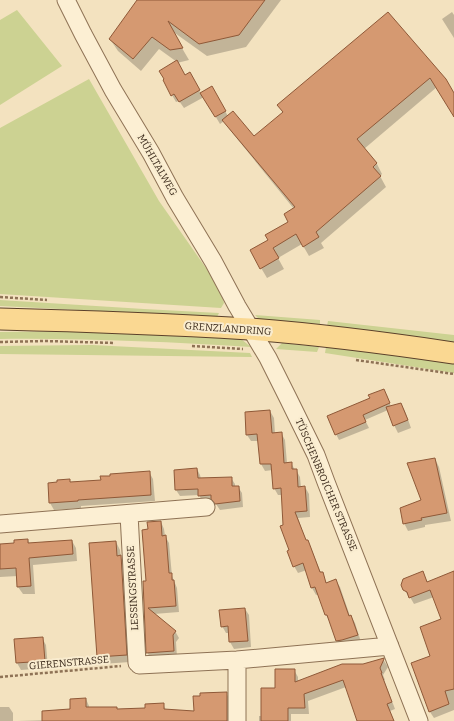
<svg xmlns="http://www.w3.org/2000/svg" width="454" height="721" font-family="Bitter,serif">
	<style>
		.green { fill: #ccd292 }
		.shadow { fill: #0003 }
		.building { fill: #d59971; stroke: #8f5938 }
		.lines { fill: none; stroke-linecap: round; stroke-linejoin: round }
		.minor-casing { stroke: #8e7255; stroke-width: 19 }
		.major-casing { stroke: #5b402a; stroke-width: 23 }
		.path { stroke: #8e7255; stroke-width: 2.5; stroke-dasharray: 3 2; stroke-linecap: butt }
		.minor { stroke: #fcefd3; stroke-width: 17 }
		.major { stroke: #fad892; stroke-width: 21 }
		.labels { text-anchor: middle; dominant-baseline: central; stroke-width: 4; stroke-linejoin: round; paint-order: stroke }
		.street-label { font-size: 10px; fill: #3b2a1b; stroke: #f9eccf }
	</style>
	<rect width="100%" height="100%" fill="#f3e2bf"/>
	<!-- green -->
	<path class="green" d="M17 10 62 66 0 105V20Z
		M89 79 159 201 220 288 224 303 221 308 0 294V128Z
		M0 300 144 309 219 313 217 317 0 306Z
		M255 315 320 320V324L261 321Z
		M328 321 454 335V343L327 326Z
		M84 331 241 339 251 347C167 342 84 338 0 339V332Z
		M282 343 319 347 317 352 276 349Z
		M92 345 250 353 252 357 0 354V346Z
		M326 347 454 363V373L325 353Z"/>
	<!-- shadow -->
	<path class="shadow" d="M139 0H281L246 47 207 56 172 31 189 60 177 63 185 76 190 74 201 94 211 88 228 116 254 137 283 113 278 105 388 14 454 95V115L437 87 364 149 377 164 382 174 380 176 386 187 321 243 324 248 309 256 302 244 278 258 284 269 267 278 251 251 269 240 290 222 294 209 230 130 224 121 220 124 204 97 184 108 179 101 176 102 164 81 177 62 159 49 141 71 118 51 110 39Z
		M452 12 454 15V38L442 19Z
		M387 395 391 407 401 404 405 411 411 428 398 433 394 425 388 410 365 420 369 428 339 440 336 434Z
		M270 411 274 418 275 434 281 433 285 440 287 463H291L295 470H296L300 477 301 488 305 487 309 494 310 517 298 518 306 541H307L311 548 321 573H322L327 584 336 581 340 587 350 616H351L355 623 361 642 341 647 337 641 330 622 326 615 319 594 316 595 312 588 307 570 298 573 294 566 284 526 282 495H278L274 488 273 470 265 471 261 464 259 441H251L247 435Z
		M435 459 439 467 451 521 425 525V527L408 531 404 523 422 501Z
		M197 469 200 475 201 479 231 478 235 484V487H238L242 493 243 507 220 510 214 501 203 502 199 495 180 496 176 490Z
		M149 472 153 479 155 501 81 506V508L54 510 50 503 49 484 69 480 71 483 102 481Z
		M161 522 164 529 165 536 169 543 172 576 177 588 179 612 154 614 175 631 179 638 176 642 177 657 151 659 147 652 148 582 149 530Z
		M28 540 30 544 72 541 76 548 77 561 33 565 35 594H23L18 587V576L0 577V545L15 544Z
		M116 542 120 550 121 558 124 564 130 662 102 664 98 656Z
		M423 572 428 583 454 576V710L434 718 430 712 431 656 442 620 434 597 414 604 410 597 408 596 404 589Z
		M245 609 249 615 251 647 234 649 230 642 229 633H226L222 626Z
		M42 638 46 645 48 668 21 670 17 663Z
		M383 659 388 667 383 675 385 680H384L395 709 390 711 394 721H368L346 687 308 701 309 714H291V721H259V716H262L276 689 294 670 298 677V682Z
		M226 693 230 700V721H17L49 720 71 710 86 699 89 706V708L117 710 146 709 163 704 166 710 195 712Z
		M0 707H9L13 713V721H0Z"/>
	<!-- building -->
	<path class="building" d="M137 0H265L239 35 199 44 168 21 183 48 170 50 152 37 133 59 109 39Z
		M388 12 446 79 454 93V117L430 78 357 139 377 163 373 167 381 176 316 232 319 237 303 247 296 234 273 248 279 258 260 269 250 250 268 240 265 235 288 222 284 214 295 207 222 120 233 111 254 136 283 112 277 105Z
		M177 60 185 75 190 72 200 90 179 102 174 94 171 96 163 80 164 79 159 71Z
		M212 86 226 111 215 117 200 93Z
		M384 389 390 403 363 415 366 422 335 435 327 416 370 398 368 395Z
		M401 403 408 420 393 426 386 407Z
		M270 410 272 433 282 432 284 463 292 462V469H297L298 487 305 486 307 511 295 512 306 540H308L320 572H323L326 583 336 579 349 616 351 615 358 635 342 640 336 641 327 615H325L315 587 311 588 303 563 293 567 287 551 289 550 280 526 283 525 281 488 273 489 271 464H260L257 434 246 435 245 412Z
		M435 458 447 513 421 518 422 520 403 524 400 508 421 500 407 463Z
		M197 468 198 478 232 477V486H239L240 501 215 504 211 499V495L198 496V489L175 490 174 470Z
		M150 471 151 495 78 500V501L49 503 48 483 57 482V480L70 479V482L101 480 100 476H110V474Z
		M161 521 162 536 166 535 169 573H172V580H174L176 606 148 608 176 631 173 635 174 651 146 653 143 581H146L142 530 148 529 147 522Z
		M28 539V543L72 540 73 554 29 558 31 586 17 587 16 568 0 569V544L14 543V540Z
		M116 541 117 556 121 555 127 655 97 657 89 543Z
		M423 571 427 582 454 571V689L445 691 449 704 429 712 411 663 430 656 420 627 441 619 430 590 409 598 407 592 403 590 401 585 403 579Z
		M245 608 248 641 229 642 228 626 221 627 219 610Z
		M43 637 45 661 16 663 14 639Z
		M384 658V659L380 668 382 673H381L392 702 387 704 394 721H357L343 680 304 694 305 708H288V721H261V688H275V669H295V682L342 664H363Z
		M227 692V721H42V711L70 709V699L86 698V707H117V709L145 708V704L164 703V709L194 711 193 696H200V693Z"/>
	<g class="lines">
		<!-- minor casing -->
		<g class="minor-casing">
			<path id="minor" d="M66 0 83 34 113 90 151 153 175 198 213 261 237 306 268 358 289 400 316 455 326 482 419 721
				M129 514 137 663
				M0 524 206 507
				M237 660V721
				M139 665 237 660 390 646"/>
		</g>
		<!-- major casing -->
		<g class="major-casing">
			<path id="major" d="M0 319C83 321 166 324 249 329 317 334 386 343 454 353"/>
		</g>
		<!-- path -->
		<path class="path" d="M0 297 47 300
			M0 342 45 341 115 343
			M192 346 243 349
			M356 360 454 374
			M0 677 121 666"/>
		<!-- minor -->
		<use href="#minor" class="minor"/>
		<!-- major -->
		<use href="#major" class="major"/>
	</g>
	<g class="labels">
		<!-- street labels -->
		<g class="street-label">
			<text transform="translate(157 165) rotate(60)">MÜHLTALWEG</text>
			<text transform="translate(228 329) rotate(4)">GRENZLANDRING</text>
			<text transform="translate(326 485) rotate(67)">TÜSCHENBROICHER STRASSE</text>
			<text transform="translate(133 588) rotate(-93)">LESSINGSTRASSE</text>
			<text transform="translate(69 663) rotate(-5)">GIERENSTRASSE</text>
		</g>
	</g>
</svg>
